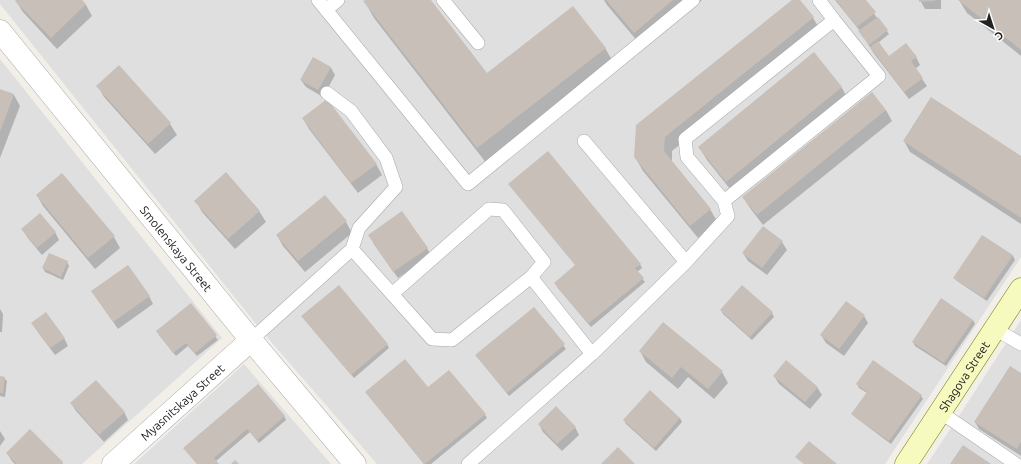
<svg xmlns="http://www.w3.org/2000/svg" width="1021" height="464" font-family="Ubuntu,sans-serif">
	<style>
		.residential { fill: #e0dfdf }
		.shadow { fill: #0003 }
		.building { fill: #c7bfb8 }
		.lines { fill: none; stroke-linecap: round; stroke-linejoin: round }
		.service-casing { stroke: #a9a9a9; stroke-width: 14 }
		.minor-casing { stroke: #a9a9a9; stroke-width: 23 }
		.tertiary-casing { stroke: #a9a9a9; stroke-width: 23 }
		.secondary-casing { stroke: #707d05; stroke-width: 23 }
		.service { stroke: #fff; stroke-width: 13 }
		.minor { stroke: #fff; stroke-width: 22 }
		.tertiary { stroke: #fff; stroke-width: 22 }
		.secondary { stroke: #f7fabf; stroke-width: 22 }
		.labels { text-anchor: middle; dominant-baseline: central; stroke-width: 3; stroke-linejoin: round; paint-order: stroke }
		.street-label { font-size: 12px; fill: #222; stroke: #fff }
	</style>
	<rect width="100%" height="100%" fill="#f2efe9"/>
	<!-- residential -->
	<path class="residential" d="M0 0H1021V257L885 464H377L260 329 0 4Z
		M0 59 222 338 82 464H0Z
		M1021 320V464H927L955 422Z
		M244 364 331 464H134Z"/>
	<!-- shadow -->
	<path class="shadow" d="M17 0H81L86 5 92 16 57 49 23 12 16 1Z
		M367 0H430L487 74 605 48 615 65 487 164 374 18 365 2Z
		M604 0H702L644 49 607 5Z
		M793 0H799L813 18 821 31 672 151V162L710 209 718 223 698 238 643 171 635 157Z
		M835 0H864L889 34 878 43 889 57H916L920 65 915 69 927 86 909 99 875 55 862 35 860 31Z
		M920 0H941V9H925Z
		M959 0H1021V56L967 13Z
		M814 54 842 88 849 101 734 194 707 160 699 147Z
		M313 58 331 68 335 75 323 97 306 87 301 80Z
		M119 67 170 124 177 135 155 154 104 97 98 86Z
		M0 90 14 95 20 106 0 158Z
		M886 110 892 121 763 225 750 208 743 197Z
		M303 118 376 164 382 175 358 193 309 129Z
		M904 141 1021 157V224L910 152Z
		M62 175 114 237 120 248 95 269 43 206 37 195Z
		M325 196 346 222 352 233 305 272 283 246 277 235Z
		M196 201 259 211 266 222 235 249 202 212Z
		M763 228 782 242 787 250 767 275 748 261 743 253Z
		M23 229 55 232 59 240 42 255 27 237Z
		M983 236 1013 256 1015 260 987 301 957 281 955 278Z
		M373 243 427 248 431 256 398 278Z
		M67 262 69 266 63 280 45 272 43 268Z
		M640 264 642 268 637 272 645 282 591 327 557 287Z
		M92 291 149 296 153 304 118 329Z
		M191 304 218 340 197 356 188 346 176 356 159 335Z
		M534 308 566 349 509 396 479 359Z
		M0 309 3 314 2 332H0Z
		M721 310 772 313 774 317 752 340 723 314Z
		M864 316 868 323 844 356 826 343 821 335Z
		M305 320 387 344 389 348 354 378Z
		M973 320 975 324 946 366 915 346 913 342Z
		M37 331 64 338 68 346 55 355Z
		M640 351 722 372 728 383 714 399 688 377 678 389 646 362Z
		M1021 374V456L979 429 975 422Z
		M774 376 817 387 822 395 810 409 779 384Z
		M0 377 4 378 7 381 5 397 0 396Z
		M857 384 921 396 923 399 891 444 855 417 853 414 867 393 859 388Z
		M428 389 485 415 487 418 431 464H424L366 392Z
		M71 403 124 412 128 420 104 442 76 411Z
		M284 416 286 420 259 443 250 432 216 461 218 464H197L184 448Z
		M680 418 682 422 656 451 626 424 624 420Z
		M539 424 575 427 579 435 562 451 543 432Z
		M0 431 5 439 0 446Z
		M30 431 63 464H15L12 461 7 453Z"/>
	<!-- building -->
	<path class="building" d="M16 0H82L86 4 51 38 15 1Z
		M365 0H431L487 73 573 6 606 48 477 148 363 1Z
		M606 0H673L634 33Z
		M792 0H800L814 17 665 137 664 151 711 209 690 226 634 157 636 125Z
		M836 0H866L876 12 857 27Z
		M919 0H935V1L919 2Z
		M958 0H1021V50Z
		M878 17 888 30 869 45 858 31Z
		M878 41 889 56 906 43 917 57 911 61 923 78 904 92 870 47Z
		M814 52 842 87 726 182 698 147Z
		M313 57 331 67 318 90 300 80Z
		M119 65 171 123 148 144 96 86Z
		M0 89 14 94 0 132Z
		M872 92 886 110 757 215 742 197Z
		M931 97 1021 156V218L903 141Z
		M327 99 377 164 351 183 302 118Z
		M548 151 641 264 635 268 644 278 588 324 554 283 575 265 508 184Z
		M226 172 260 211 228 239 194 201Z
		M62 173 115 236 88 258 36 195Z
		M325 195 347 221 298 261 276 235Z
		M402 211 428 248 393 272 368 235Z
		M40 213 56 232 37 248 21 229Z
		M763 226 783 241 762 268 742 253Z
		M982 235 1013 255 984 298 953 278Z
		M49 253 68 261 61 277 42 268Z
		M128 265 150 296 113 322 91 291Z
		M339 285 388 344 351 375 301 316Z
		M742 285 773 312 750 337 720 310Z
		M941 298 973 320 944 363 912 342Z
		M846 301 865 315 839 349 820 335Z
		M191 303 217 335 195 353 186 343 173 353 156 331Z
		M534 307 565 344 507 393 475 355Z
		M46 312 65 338 50 348 31 323Z
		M663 322 723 371 708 389 681 367 672 378 639 351Z
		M405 359 428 387 449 370 486 414 425 464H424L365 392Z
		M786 360 818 387 805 402 773 376Z
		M873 360 922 395 889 441 851 414 867 392 856 384Z
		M1010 366 1021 373V442L1017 449 974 422Z
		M0 376 5 377 3 393H0Z
		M96 380 125 412 99 435 70 403Z
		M258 384 285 416 257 440 247 429 214 458 219 464H197L183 448Z
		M650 390 680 418 654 448 623 420Z
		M556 406 576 427 557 444 538 424Z
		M30 429 63 462 61 464H17L6 453Z
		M809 441 837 464H804L795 457Z
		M963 445 991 464H950Z
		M618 447 635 464H601Z
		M235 460 239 464H231Z"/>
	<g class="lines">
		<!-- service casing -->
		<g class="service-casing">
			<path id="service" d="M318 0 468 184 693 0
				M443 0 478 43
				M326 10 338 0
				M327 93 351 111 386 158 396 187 359 228 352 249
				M724 201 879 76 834 20
				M686 262 728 216 724 201 687 157 685 139 834 20 819 0
				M392 294 489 209 503 210 544 262 531 277
				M995 329 1021 344
				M251 340 352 249 432 339 452 340 531 277 592 354
				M940 412 1016 464
				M468 464 592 354 686 262 584 141"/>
		</g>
		<!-- minor casing -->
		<g class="minor-casing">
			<g id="minor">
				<path id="s1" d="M113 464 251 340"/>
			</g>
		</g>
		<!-- tertiary casing -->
		<g class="tertiary-casing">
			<g id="tertiary">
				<path id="s2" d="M0 31 251 340 355 464"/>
			</g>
		</g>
		<!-- secondary casing -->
		<g class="secondary-casing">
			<g id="secondary">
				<path id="s3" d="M906 464 1021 289"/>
			</g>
		</g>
		<!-- service -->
		<use href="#service" class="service"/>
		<!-- minor -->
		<use href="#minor" class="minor"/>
		<!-- tertiary -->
		<use href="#tertiary" class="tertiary"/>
		<!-- secondary -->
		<use href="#secondary" class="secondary"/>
	</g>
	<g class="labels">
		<!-- street labels -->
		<g class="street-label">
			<text stroke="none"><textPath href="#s2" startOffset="280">Smolenskaya Street</textPath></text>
			<text stroke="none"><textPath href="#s3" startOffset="105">Shagova Street</textPath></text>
			<text stroke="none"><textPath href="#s1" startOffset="93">Myasnitskaya Street</textPath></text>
		</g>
	</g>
	<!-- north arrow -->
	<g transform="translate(993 28) rotate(141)" stroke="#ffffff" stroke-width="3" paint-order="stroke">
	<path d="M0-3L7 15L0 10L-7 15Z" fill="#222222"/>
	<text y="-6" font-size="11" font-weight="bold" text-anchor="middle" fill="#222222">С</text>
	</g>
</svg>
